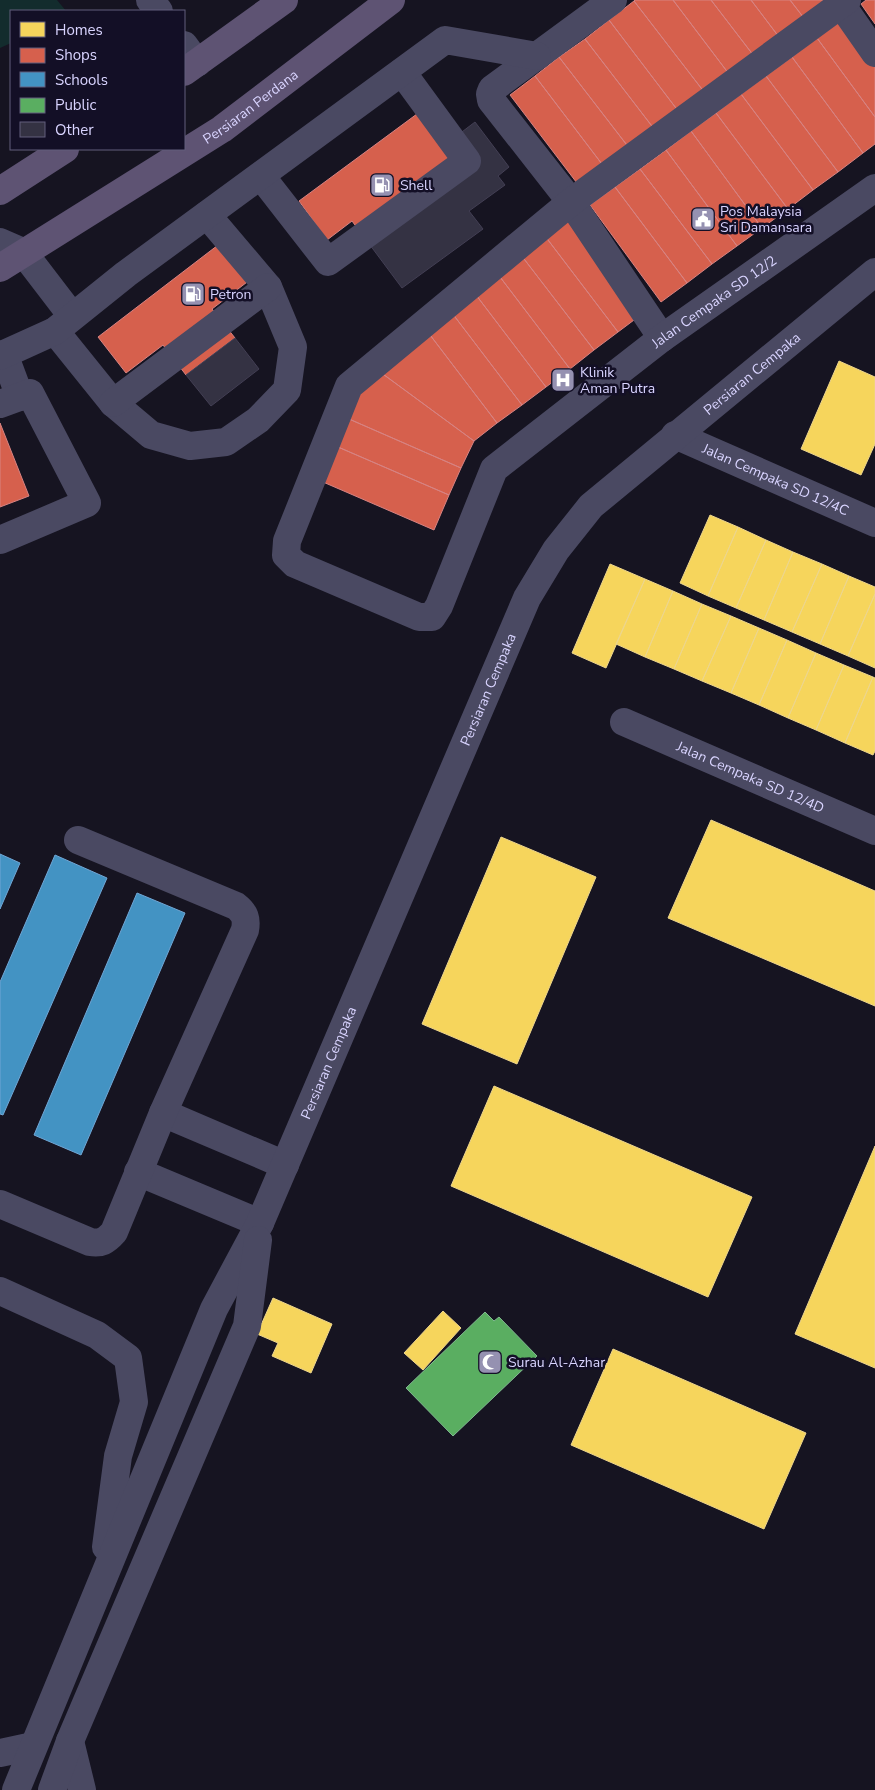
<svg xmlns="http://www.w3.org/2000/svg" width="875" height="1790" font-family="'Nunito Sans',sans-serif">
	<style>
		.green { fill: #132c2d }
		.homes { fill: #f6d55c; stroke: #edd58d }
		.shops { fill: #d6604d; stroke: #d78382 }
		.schools { fill: #4393c3; stroke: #70a6d5 }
		.public { fill: #5aae61; stroke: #80b990 }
		.building { fill: #343243; stroke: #433f54 }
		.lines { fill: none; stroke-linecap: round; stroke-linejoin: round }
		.minor { stroke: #4a4962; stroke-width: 28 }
		.major { stroke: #5e5373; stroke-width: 28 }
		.labels { text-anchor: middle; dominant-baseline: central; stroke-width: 5; stroke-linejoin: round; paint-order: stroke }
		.street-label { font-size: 14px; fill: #d9d4ff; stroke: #130f26 }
		.poi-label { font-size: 14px; fill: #d9d4ff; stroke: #130f26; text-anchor: start }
	</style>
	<rect width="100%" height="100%" fill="#161421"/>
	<!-- green -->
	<path class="green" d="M0 0H57L66 11H11V43L0 48Z"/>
	<!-- homes -->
	<path class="homes" d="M839 361 875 377V444L861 475 801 449Z
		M710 515 738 527 708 596 680 583Z
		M738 527 766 540 736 608 708 596Z
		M766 540 793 552 764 620 736 608Z
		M793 552 822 564 792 632 764 620Z
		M610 564 645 579 606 668 572 653Z
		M822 564 849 576 820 644 792 632Z
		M849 576 875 587V594L848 656 820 644Z
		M645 579 673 591 645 657 616 644Z
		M673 591 702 604 674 669 645 657Z
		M875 594V668L848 656Z
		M702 604 731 616 702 681 674 669Z
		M731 616 759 628 731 693 702 681Z
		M759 628 787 640 759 705 731 693Z
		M787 640 816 653 788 718 759 705Z
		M816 653 844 665 816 730 788 718Z
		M844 665 873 677 845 743 816 730Z
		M873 677 875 678V751L873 755 845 743Z
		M711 820 875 891V1006L668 918Z
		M501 837 596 877 517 1064 422 1024Z
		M494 1086 752 1197 708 1297 451 1186Z
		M875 1146V1368L795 1334Z
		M273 1298 332 1324 311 1373 272 1356 278 1343 257 1334Z
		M443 1311 461 1328 423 1370 404 1353Z
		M613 1349 806 1433 764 1529 571 1445Z"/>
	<!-- shops -->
	<path class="shops" d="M635 0H673L732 78 708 97 634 1Z
		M673 0H711L757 60 732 78Z
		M711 0H751L782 41 757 60Z
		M751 0H790L807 22 782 41Z
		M790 0H829L807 22Z
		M866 0H875V24L861 4Z
		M634 1 708 97 682 116 609 20Z
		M609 20 682 116 658 134 585 39Z
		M842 20 875 65V117L817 38Z
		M817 38 875 117V144L863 153 792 57Z
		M585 39 658 134 633 153 559 57Z
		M559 57 633 153 608 172 535 76Z
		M792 57 863 153 838 172 766 76Z
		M535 76 608 172 583 191 510 95Z
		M766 76 838 172 813 190 741 94Z
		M741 94 813 190 788 209 716 113Z
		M421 111 465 169 367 241 352 221 327 240 299 201Z
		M716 113 788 209 762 228 691 131Z
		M691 131 762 228 737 246 666 150Z
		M666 150 737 246 712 264 640 169Z
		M640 169 712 264 687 283 615 187Z
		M615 187 687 283 661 302 590 205Z
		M569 218 642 314 618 332 545 236Z
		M545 236 618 332 594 350 521 255Z
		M222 242 251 279 212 309 235 338 186 375 163 345 126 373 98 337Z
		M521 255 594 350 570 369 497 273Z
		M497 273 570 369 546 387 473 291Z
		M473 291 546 387 522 405 449 309Z
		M449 309 522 405 497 423 424 327Z
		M424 327 497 423 474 441 372 366Z
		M372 366 474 441 461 468 349 419Z
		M349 419 461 468 449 495 338 447Z
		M0 423 29 496 0 507Z
		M338 447 449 495 434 530 323 482Z"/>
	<!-- schools -->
	<path class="schools" d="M0 854 20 863 0 909Z
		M55 855 107 878 3 1115 0 1114V982Z
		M137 893 185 913 81 1155 34 1135Z"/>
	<!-- public -->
	<path class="public" d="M485 1312 494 1321 499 1317 537 1356 453 1436 406 1388Z"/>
	<!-- building -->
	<path class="building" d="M475 122 509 167 498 176 505 185 469 211 483 229 402 288 367 241 465 169 446 144Z
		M235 338 259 369 211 406 186 375Z"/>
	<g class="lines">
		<!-- minor -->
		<g class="minor">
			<path d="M150 0 159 11"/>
			<path d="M613 0 492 89 490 94 491 100 571 202 662 338"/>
			<path d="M838 0 875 53"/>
			<path id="s1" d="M847 0 571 202 349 386 287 541 286 555 295 564 419 617H432L439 606 494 469 662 338 875 188"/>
			<path d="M184 45 197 63"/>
			<path d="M261 176 328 262 467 161 402 72"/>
			<path d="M0 242 23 252 72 316"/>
			<path d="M55 331 113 403 151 435 190 446 226 442 258 420 287 390 293 347 268 287 207 215"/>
			<path d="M4 354 20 397"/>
			<path d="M0 356 55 331 126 274 445 40 537 56"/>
			<path d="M113 403 268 287"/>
			<path d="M0 404 30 393 87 503 0 540"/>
			<path id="s2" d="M675 435 875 523"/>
			<path id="s3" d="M624 722 875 831"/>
			<path d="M163 1113 285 1165"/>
			<path d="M138 1172 260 1223"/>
			<path d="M0 1204 90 1242C101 1244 106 1241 114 1232L163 1113 245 930C247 919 245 913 236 906L78 840"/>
			<path d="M0 1291 97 1335 128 1358 134 1402 118 1456 106 1547"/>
			<path d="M70 1741 82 1790"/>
			<path d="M0 1753 33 1746"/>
			<path id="s4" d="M16 1790 214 1309 260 1223 527 598 556 550 591 506 875 272"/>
			<path d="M52 1790 70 1741 247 1326 258 1240"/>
		</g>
		<!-- major -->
		<g class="major">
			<path d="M184 72 284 0"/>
			<path d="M0 191 65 149"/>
			<path id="s5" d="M0 268 222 129 391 0"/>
		</g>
	</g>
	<!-- icons -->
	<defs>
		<g id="fuel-square" transform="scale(1.25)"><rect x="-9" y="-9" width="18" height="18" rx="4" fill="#9591b1" stroke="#130f26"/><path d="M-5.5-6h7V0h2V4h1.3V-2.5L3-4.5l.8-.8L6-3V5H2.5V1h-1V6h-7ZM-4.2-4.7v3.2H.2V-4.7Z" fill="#fff"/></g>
		<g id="civic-square" transform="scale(1.25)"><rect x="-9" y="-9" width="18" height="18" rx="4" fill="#9591b1" stroke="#130f26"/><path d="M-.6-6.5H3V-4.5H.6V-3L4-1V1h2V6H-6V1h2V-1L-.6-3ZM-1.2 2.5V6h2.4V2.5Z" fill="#fff"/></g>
		<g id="hospital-square" transform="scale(1.25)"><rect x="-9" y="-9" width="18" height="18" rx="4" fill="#9591b1" stroke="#130f26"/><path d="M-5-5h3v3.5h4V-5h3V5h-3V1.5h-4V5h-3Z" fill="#fff"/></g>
		<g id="mosque-square" transform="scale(1.25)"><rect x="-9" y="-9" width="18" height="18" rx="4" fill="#9591b1" stroke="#130f26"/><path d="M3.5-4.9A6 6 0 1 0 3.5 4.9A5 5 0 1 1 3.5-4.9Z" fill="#fff"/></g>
	</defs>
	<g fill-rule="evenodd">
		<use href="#fuel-square" x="382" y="185"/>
		<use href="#civic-square" x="703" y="219"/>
		<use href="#fuel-square" x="193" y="294"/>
		<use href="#hospital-square" x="563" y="380"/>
		<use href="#mosque-square" x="490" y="1362"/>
	</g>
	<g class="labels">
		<!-- street labels -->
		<g class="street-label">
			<text stroke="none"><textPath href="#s5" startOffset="298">Persiaran Perdana</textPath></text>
			<text stroke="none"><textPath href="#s1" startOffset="1409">Jalan Cempaka SD 12/2</textPath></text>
			<text stroke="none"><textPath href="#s4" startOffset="1618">Persiaran Cempaka</textPath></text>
			<text stroke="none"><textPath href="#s2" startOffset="110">Jalan Cempaka SD 12/4C</textPath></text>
			<text stroke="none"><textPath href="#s4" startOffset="1198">Persiaran Cempaka</textPath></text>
			<text stroke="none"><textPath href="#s3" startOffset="138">Jalan Cempaka SD 12/4D</textPath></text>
			<text stroke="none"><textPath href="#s4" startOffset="792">Persiaran Cempaka</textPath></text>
		</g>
		<!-- poi labels -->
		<g class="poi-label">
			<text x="400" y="185">Shell</text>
			<text x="720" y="211">Pos Malaysia<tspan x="720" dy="16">Sri Damansara</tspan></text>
			<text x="210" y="294">Petron</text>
			<text x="580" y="372">Klinik<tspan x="580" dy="16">Aman Putra</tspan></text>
			<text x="508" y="1362">Surau Al-Azhar</text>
		</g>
	</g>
	<!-- legend -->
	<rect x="10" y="10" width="175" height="140" fill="#130f26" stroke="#625e7d"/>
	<rect x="20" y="22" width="25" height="15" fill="#f6d55c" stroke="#625e7d"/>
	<text x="55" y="35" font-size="15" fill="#d9d4ff">Homes</text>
	<rect x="20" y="48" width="25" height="15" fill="#d6604d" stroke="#625e7d"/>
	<text x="55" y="60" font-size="15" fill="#d9d4ff">Shops</text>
	<rect x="20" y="72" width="25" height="15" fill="#4393c3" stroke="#625e7d"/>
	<text x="55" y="85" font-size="15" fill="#d9d4ff">Schools</text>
	<rect x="20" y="98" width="25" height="15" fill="#5aae61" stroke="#625e7d"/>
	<text x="55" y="110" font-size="15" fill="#d9d4ff">Public</text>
	<rect x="20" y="122" width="25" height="15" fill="#343243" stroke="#625e7d"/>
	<text x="55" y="135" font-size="15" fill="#d9d4ff">Other</text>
</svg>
